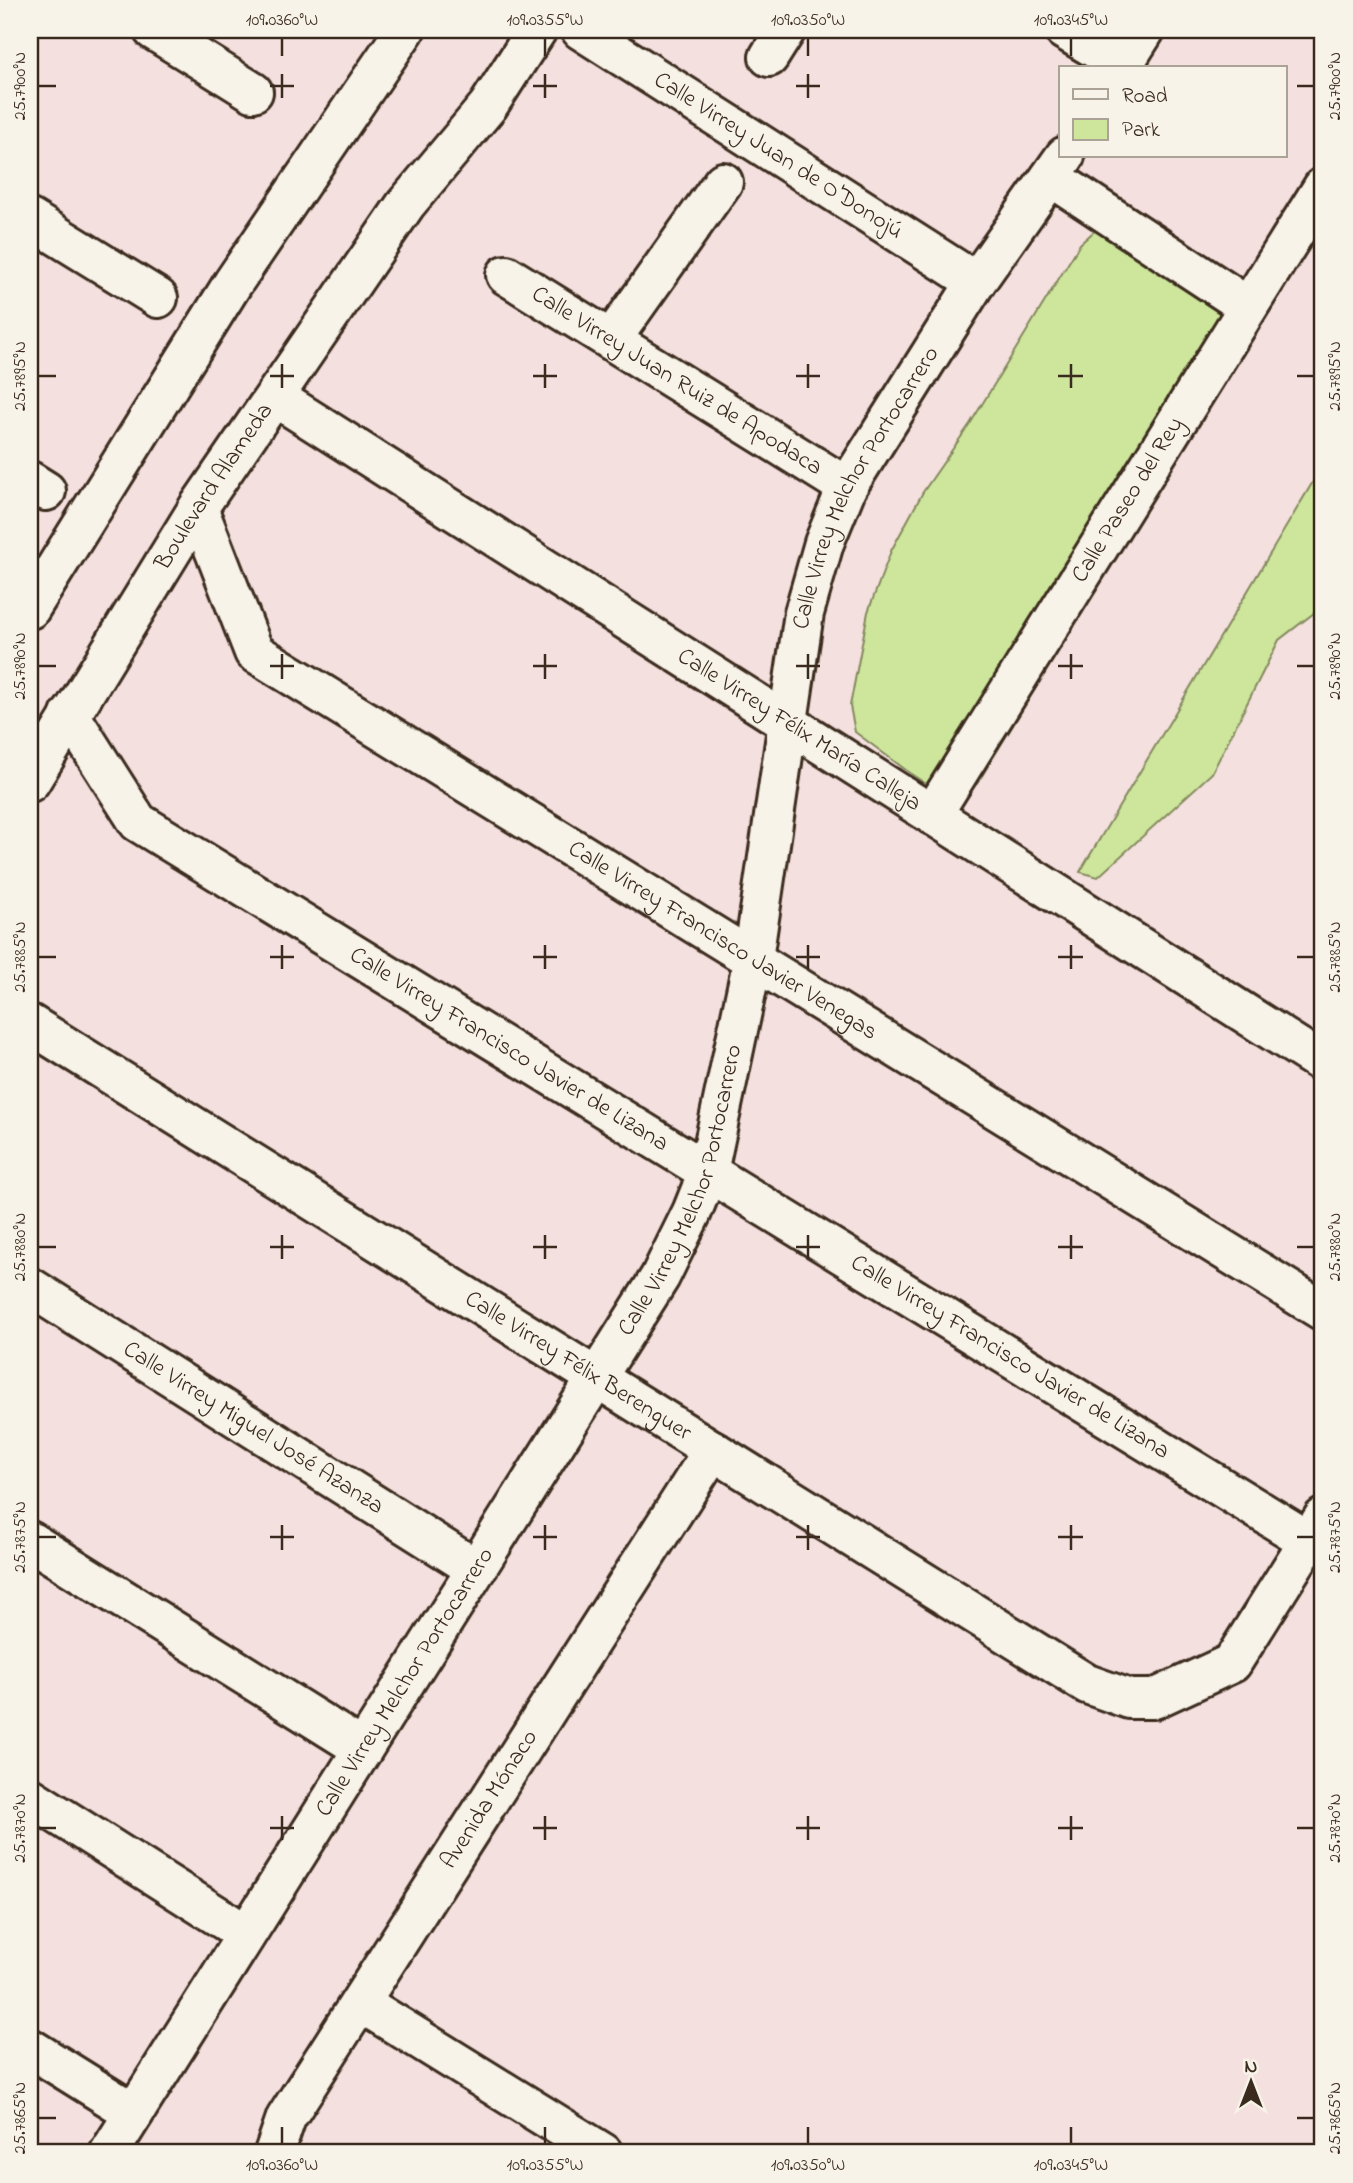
<svg xmlns="http://www.w3.org/2000/svg" width="1353" height="2183" font-family="'Indie Flower',sans-serif">
	<style>
		.green { fill: #cde69c; stroke: #84885d; stroke-width: 2 }
		.lines { fill: none; stroke-linecap: round; stroke-linejoin: round }
		.minor-casing { stroke: #3b2a1e; stroke-width: 44 }
		.minor { stroke: #f7f3e8; stroke-width: 38 }
		.ticks { fill: none; stroke: #3b2a1e; stroke-width: 2.5 }
		.labels { text-anchor: middle; dominant-baseline: central; stroke-width: 6; stroke-linejoin: round; paint-order: stroke }
		.street-label { font-size: 24px; fill: #3b2a1e; stroke: #f7f3e8 }
		.neatline { fill: none; stroke: #3b2a1e; stroke-width: 2.5 }
		.ticks-label { font-size: 18px; text-anchor: middle; fill: #3b2a1e }
	</style>
	<rect width="100%" height="100%" fill="#f4e0df"/>
	<filter id="ink" filterUnits="userSpaceOnUse"><feTurbulence type="fractalNoise" baseFrequency=".0143" numOctaves="2"/><feDisplacementMap in="SourceGraphic" scale="14" xChannelSelector="R" yChannelSelector="G"/><feConvolveMatrix kernelMatrix="1 2 1 2 8 2 1 2 1" color-interpolation-filters="sRGB"/></filter>
	<g filter="url(#ink)">
		<!-- green -->
		<path class="green" d="M1100 226 1238 311 1207 408 977 784 945 796 914 776 855 732 850 706 868 612 891 551 923 492 970 424 1080 244Z
			M1323 465V606L1279 640 1212 773 1098 877 1080 872Z"/>
		<g class="lines">
			<!-- minor casing -->
			<g class="minor-casing">
				<g id="minor">
					<path d="M153 30 253 92"/>
					<path id="s1" d="M581 30 976 282"/>
					<path d="M1064 30 1123 65"/>
					<path d="M769 57 786 30"/>
					<path d="M1121 68 1145 30"/>
					<path d="M1051 177 1247 306"/>
					<path d="M30 219 158 298"/>
					<path id="s2" d="M506 275 847 487"/>
					<path d="M611 340 723 182"/>
					<path id="s3" d="M275 397 1323 1063"/>
					<path d="M30 481 46 491"/>
					<path id="s4" d="M198 508 254 652 1323 1311"/>
					<path d="M30 609 233 283 405 30"/>
					<path id="s5" d="M70 715 138 822 1309 1541"/>
					<path id="s6" d="M30 782 198 508 406 204 488 106 537 30"/>
					<path id="s7" d="M932 815 1323 187"/>
					<path id="s8" d="M30 1024 1087 1684 1129 1699H1154L1232 1663 1323 1518"/>
					<path id="s9" d="M30 1287 476 1569"/>
					<path d="M30 1541 363 1749"/>
					<path d="M30 1797 246 1934"/>
					<path d="M361 2003 603 2153"/>
					<path d="M30 2048 134 2113"/>
					<path id="s10" d="M109 2153 660 1277 692 1212 708 1172 753 959 804 613 824 543 847 487 976 282 1065 156"/>
					<path id="s11" d="M274 2153 286 2118 713 1450"/>
				</g>
			</g>
			<!-- minor -->
			<use href="#minor" class="minor"/>
		</g>
	</g>
	<!-- ticks -->
	<path class="ticks" d="M282 38V56M545 38V56M808 38V56M1071 38V56M282 74V98M545 74V98M808 74V98M38 86H56M270 86H294M533 86H557M796 86H820M1297 86H1314M282 364V388M545 364V388M808 364V388M1071 364V388M38 376H56M270 376H294M533 376H557M796 376H820M1058 376H1083M1297 376H1314M282 654V679M545 654V679M808 654V679M1071 654V679M38 666H56M270 666H294M533 666H557M796 666H820M1058 666H1083M1297 666H1314M282 945V969M545 945V969M808 945V969M1071 945V969M38 957H56M270 957H294M533 957H557M796 957H820M1058 957H1083M1297 957H1314M282 1235V1259M545 1235V1259M808 1235V1259M1071 1235V1259M38 1247H56M270 1247H294M533 1247H557M796 1247H820M1058 1247H1083M1297 1247H1314M282 1525V1550M545 1525V1550M808 1525V1550M1071 1525V1550M38 1537H56M270 1537H294M533 1537H557M796 1537H820M1058 1537H1083M1297 1537H1314M282 1816V1840M545 1816V1840M808 1816V1840M1071 1816V1840M38 1828H56M270 1828H294M533 1828H557M796 1828H820M1058 1828H1083M1297 1828H1314M38 2118H56M1297 2118H1314M282 2127V2144M545 2127V2144M808 2127V2144M1071 2127V2144"/>
	<g class="labels">
		<!-- street labels -->
		<g class="street-label">
			<text stroke="none"><textPath href="#s1" startOffset="234">Calle Virrey Juan de O'Donojú</textPath></text>
			<text stroke="none"><textPath href="#s2" startOffset="201">Calle Virrey Juan Ruiz de Apodaca</textPath></text>
			<text stroke="none"><textPath href="#s6" startOffset="348">Boulevard Alameda</textPath></text>
			<text stroke="none"><textPath href="#s10" startOffset="1858">Calle Virrey Melchor Portocarrero</textPath></text>
			<text stroke="none"><textPath href="#s7" startOffset="371">Calle Paseo del Rey</textPath></text>
			<text stroke="none"><textPath href="#s3" startOffset="621">Calle Virrey Félix María Calleja</textPath></text>
			<text stroke="none"><textPath href="#s4" startOffset="705">Calle Virrey Francisco Javier Venegas</textPath></text>
			<text stroke="none"><textPath href="#s5" startOffset="562">Calle Virrey Francisco Javier de Lizana</textPath></text>
			<text stroke="none"><textPath href="#s10" startOffset="1124">Calle Virrey Melchor Portocarrero</textPath></text>
			<text stroke="none"><textPath href="#s5" startOffset="1150">Calle Virrey Francisco Javier de Lizana</textPath></text>
			<text stroke="none"><textPath href="#s8" startOffset="646">Calle Virrey Félix Berenguer</textPath></text>
			<text stroke="none"><textPath href="#s9" startOffset="264">Calle Virrey Miguel José Azanza</textPath></text>
			<text stroke="none"><textPath href="#s10" startOffset="556">Calle Virrey Melchor Portocarrero</textPath></text>
			<text stroke="none"><textPath href="#s11" startOffset="415">Avenida Mónaco</textPath></text>
		</g>
	</g>
	<!-- margin -->
	<rect width="1353" height="2183" fill="none" stroke="#f7f3e8" stroke-width="77"/>
	<!-- legend -->
	<rect x="1059" y="66" width="228" height="91" fill="#f7f3e8" stroke="#aca397" stroke-width="2"/>
	<rect x="1073" y="89" width="35" height="10" fill="#f7f3e8" stroke="#aca397" stroke-width="2"/>
	<text x="1122" y="102" font-size="21" fill="#3b2a1e">Road</text>
	<rect x="1073" y="119" width="35" height="21" fill="#cde69c" stroke="#aca397" stroke-width="2"/>
	<text x="1122" y="136" font-size="21" fill="#3b2a1e">Park</text>
	<!-- north arrow -->
	<g transform="translate(1251 2082)" stroke="#f7f3e8" stroke-width="5" paint-order="stroke">
	<path d="M0-5L12 26L0 18L-12 26Z" fill="#3b2a1e"/>
	<text y="-10" font-size="19" font-weight="bold" text-anchor="middle" fill="#3b2a1e">N</text>
	</g>
	<rect x="38" y="38" width="1276" height="2106" class="neatline"/>
	<g class="ticks-label">
		<text x="282" y="25">109.0360°W</text>
		<text x="545" y="25">109.0355°W</text>
		<text x="808" y="25">109.0350°W</text>
		<text x="1071" y="25">109.0345°W</text>
		<text transform="translate(19 86) rotate(-90)" y="6">25.7900°N</text>
		<text transform="translate(1334 86) rotate(-90)" y="6">25.7900°N</text>
		<text transform="translate(19 376) rotate(-90)" y="6">25.7895°N</text>
		<text transform="translate(1334 376) rotate(-90)" y="6">25.7895°N</text>
		<text transform="translate(19 666) rotate(-90)" y="6">25.7890°N</text>
		<text transform="translate(1334 666) rotate(-90)" y="6">25.7890°N</text>
		<text transform="translate(19 957) rotate(-90)" y="6">25.7885°N</text>
		<text transform="translate(1334 957) rotate(-90)" y="6">25.7885°N</text>
		<text transform="translate(19 1247) rotate(-90)" y="6">25.7880°N</text>
		<text transform="translate(1334 1247) rotate(-90)" y="6">25.7880°N</text>
		<text transform="translate(19 1537) rotate(-90)" y="6">25.7875°N</text>
		<text transform="translate(1334 1537) rotate(-90)" y="6">25.7875°N</text>
		<text transform="translate(19 1828) rotate(-90)" y="6">25.7870°N</text>
		<text transform="translate(1334 1828) rotate(-90)" y="6">25.7870°N</text>
		<text transform="translate(19 2118) rotate(-90)" y="6">25.7865°N</text>
		<text transform="translate(1334 2118) rotate(-90)" y="6">25.7865°N</text>
		<text x="282" y="2170">109.0360°W</text>
		<text x="545" y="2170">109.0355°W</text>
		<text x="808" y="2170">109.0350°W</text>
		<text x="1071" y="2170">109.0345°W</text>
	</g>
</svg>
